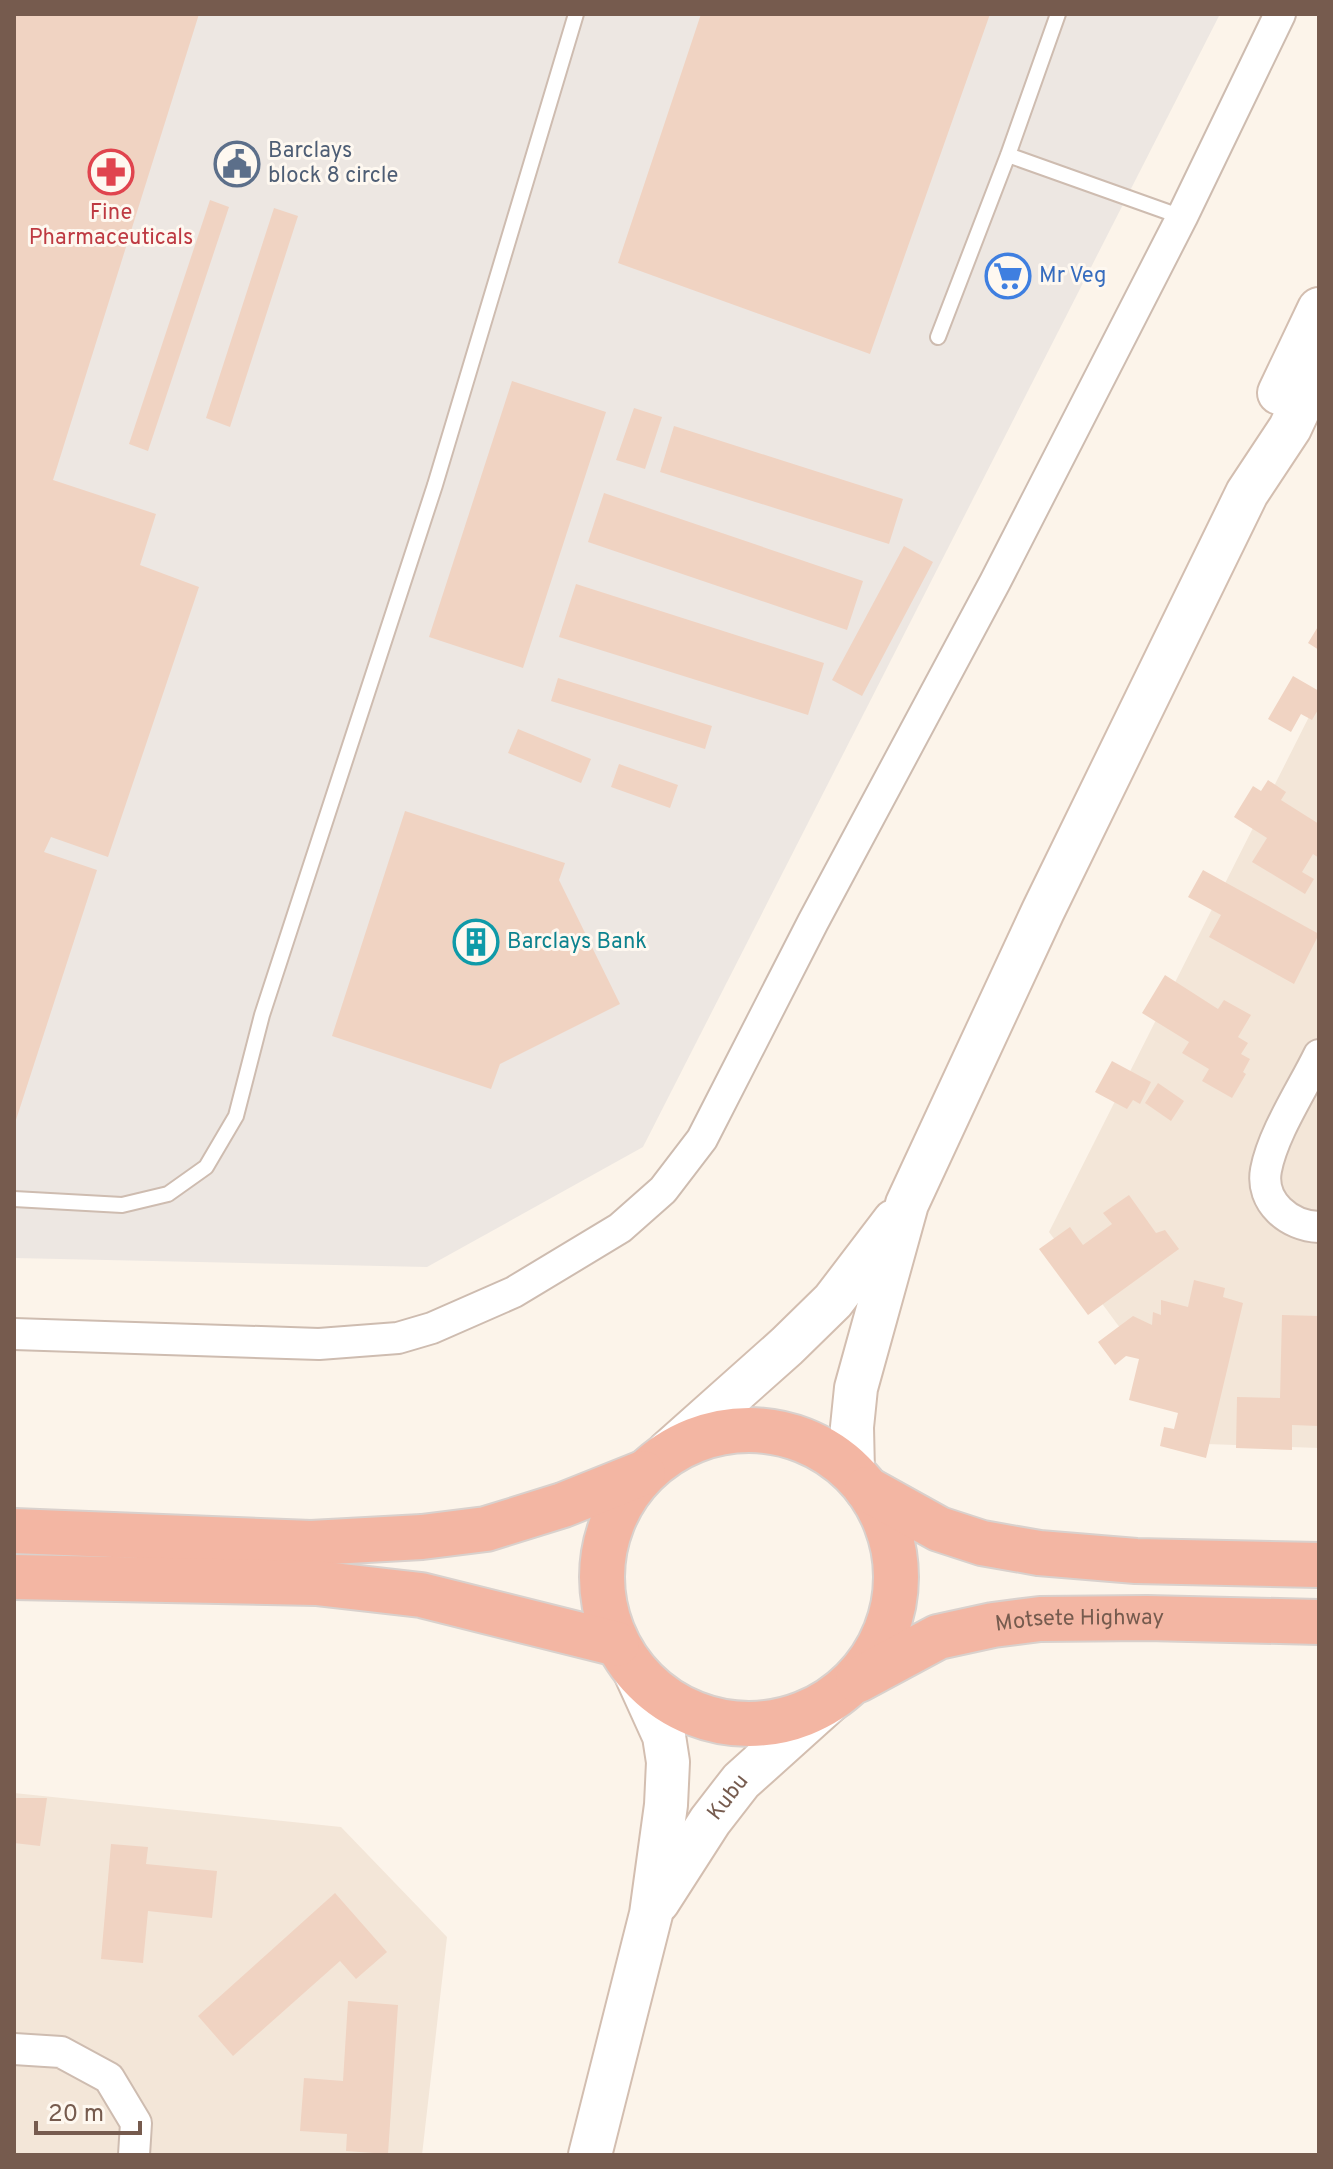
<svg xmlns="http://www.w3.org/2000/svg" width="1333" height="2169" font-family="Overpass,sans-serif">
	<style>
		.residential { fill: #f3e6d8 }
		.industrial { fill: #ede7e2 }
		.building { fill: #f0d3c2 }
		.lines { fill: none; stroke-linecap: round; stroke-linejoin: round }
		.lane-casing { stroke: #cebcb0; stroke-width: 18 }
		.street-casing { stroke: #cebcb0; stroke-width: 34 }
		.secondary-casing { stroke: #d3beb0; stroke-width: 46 }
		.highway-casing { stroke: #d9d1cd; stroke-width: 48 }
		.lane { stroke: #fff; stroke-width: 14 }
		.street { stroke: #fff; stroke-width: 30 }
		.secondary { stroke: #fff; stroke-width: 42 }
		.highway { stroke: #f3b6a3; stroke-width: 44 }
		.labels { text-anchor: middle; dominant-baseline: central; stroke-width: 6; stroke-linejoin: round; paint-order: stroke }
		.service-label { font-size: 22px; fill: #4e5e75; stroke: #fef8f0; text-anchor: start }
		.health-label { font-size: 22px; fill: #be3a42; stroke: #fef8f0 }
		.shop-label { font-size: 22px; fill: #366cbe; stroke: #fef8f0; text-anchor: start }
		.culture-label { font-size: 22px; fill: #0d838f; stroke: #fef8f0; text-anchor: start }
		.street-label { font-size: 22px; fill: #765b4e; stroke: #fef8f0 }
	</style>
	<rect width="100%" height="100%" fill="#fcf4ea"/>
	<!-- residential -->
	<path class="residential" d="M1319 697V1448L1206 1444 1049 1232Z
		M14 1793 341 1827 447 1937 422 2155H14Z"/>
	<!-- industrial -->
	<path class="industrial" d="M14 14H1220L643 1147 427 1267 14 1258Z"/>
	<!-- building -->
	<path class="building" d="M14 14H199L53 480 156 514 140 565 199 587 108 857 51 837 44 852 97 870 15 1123Z
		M701 14H990L870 354 618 263Z
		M210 200 229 207 148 451 129 444Z
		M274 208 298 216 230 427 206 418Z
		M512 381 606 412 523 668 429 637Z
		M634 408 662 417 645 469 616 460Z
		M674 426 903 499 889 544 660 472Z
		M604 493 863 581 847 630 588 542Z
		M904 546 933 562 862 696 832 680Z
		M576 584 824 663 808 715 559 637Z
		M1319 625V650L1308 643Z
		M1293 676 1319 691V708L1312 720 1301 714 1291 732 1268 719Z
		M558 678 712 726 705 749 551 701Z
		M518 729 591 759 581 783 508 753Z
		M619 764 678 785 670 808 611 787Z
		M1268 780 1286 792 1281 800 1319 824V858L1313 854 1302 872 1314 879 1305 894 1252 862 1267 838 1234 817 1253 786 1261 791Z
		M405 811 565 863 559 880 620 1004 500 1064 491 1089 332 1036Z
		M1203 870 1319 934 1294 984 1209 937 1221 915 1188 897Z
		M1165 975 1218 1009 1224 1000 1251 1015 1238 1037 1248 1043 1241 1054 1250 1059 1243 1072 1246 1074 1232 1098 1202 1081 1209 1069 1182 1053 1189 1042 1142 1013Z
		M1112 1061 1151 1082 1140 1104 1133 1100 1127 1109 1095 1092Z
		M1158 1083 1184 1101 1171 1121 1145 1103Z
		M1129 1195 1156 1233 1165 1230 1179 1249 1088 1315 1039 1249 1070 1227 1083 1245 1112 1224 1103 1213Z
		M1194 1280 1225 1288 1223 1297 1243 1303 1206 1458 1160 1446 1164 1427 1174 1429 1178 1413 1129 1400 1139 1359 1126 1356 1115 1365 1098 1342 1133 1316 1152 1325 1153 1312 1161 1315V1300L1188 1307Z
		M1282 1315 1319 1316V1426L1292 1425V1450L1236 1448 1237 1397 1280 1398Z
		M14 1798H47L40 1846 14 1843Z
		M111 1844 148 1847 146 1864 217 1871 212 1918 148 1911 143 1963 101 1959Z
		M335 1893 387 1952 356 1979 340 1961 233 2056 198 2016Z
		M348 2001 398 2005 388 2154 346 2151 347 2134 300 2131 304 2078 343 2081Z"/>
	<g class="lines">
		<!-- lane casing -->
		<g class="lane-casing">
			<path id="lane" d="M1008 155 1182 217
				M938 337 1008 155 1058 14
				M14 1199 122 1205 168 1194 206 1167 236 1116 262 1015 435 485 576 14"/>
		</g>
		<!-- street casing -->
		<g class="street-casing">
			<path id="street" d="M1319 1055C1302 1090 1273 1133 1266 1170 1260 1202 1289 1226 1319 1227
				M14 1334 319 1344 398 1338 432 1328 514 1292 620 1228 663 1190 702 1139 813 922 995 582 1182 217 1280 14
				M14 2049 61 2052 109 2078 136 2123 134 2155"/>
		</g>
		<!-- secondary casing -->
		<g class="secondary-casing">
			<g id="secondary">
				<path d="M1279 393 1319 309"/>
				<path d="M667 1453 787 1346 833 1301 894 1221"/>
				<path d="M853 1472 852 1427 856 1388 907 1204 1043 911 1247 493 1290 428 1319 366"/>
				<path id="s1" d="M658 1902 710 1821 741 1781 830 1701"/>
				<path d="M590 2155 651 1914 666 1805 668 1762 664 1736 634 1670"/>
			</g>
		</g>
		<!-- highway casing -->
		<g class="highway-casing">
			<g id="highway">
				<circle cx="749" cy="1577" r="147"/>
				<path d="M867 1489 939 1529 982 1543 1039 1553 1136 1561 1319 1565"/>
				<path d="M14 1531 311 1543 422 1537 486 1529 563 1505 643 1473"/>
				<path d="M14 1577 316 1583 421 1595 617 1644"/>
				<path id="s2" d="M858 1680 938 1637 993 1625 1040 1619 1147 1618 1319 1622"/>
			</g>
		</g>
		<!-- lane -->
		<use href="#lane" class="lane"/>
		<!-- street -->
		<use href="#street" class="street"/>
		<!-- secondary -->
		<use href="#secondary" class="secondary"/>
		<!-- highway -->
		<use href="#highway" class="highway"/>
	</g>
	<!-- icons -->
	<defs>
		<g id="civic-ring" transform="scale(2.3)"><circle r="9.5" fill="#fef8f0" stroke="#5c6f8a" stroke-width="1.5"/><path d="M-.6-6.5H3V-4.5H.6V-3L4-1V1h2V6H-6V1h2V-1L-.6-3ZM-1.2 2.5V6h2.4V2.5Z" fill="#5c6f8a"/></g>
		<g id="pharmacy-ring" transform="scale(2.3)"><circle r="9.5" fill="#fef8f0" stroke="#e0444e" stroke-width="1.5"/><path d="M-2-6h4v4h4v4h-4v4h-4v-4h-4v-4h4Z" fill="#e0444e"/></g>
		<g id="supermarket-ring" transform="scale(2.3)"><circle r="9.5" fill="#fef8f0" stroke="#3f7fe0" stroke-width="1.5"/><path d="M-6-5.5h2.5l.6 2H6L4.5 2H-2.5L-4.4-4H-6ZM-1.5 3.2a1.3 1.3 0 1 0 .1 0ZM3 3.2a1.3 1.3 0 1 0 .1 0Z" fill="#3f7fe0"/></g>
		<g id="building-ring" transform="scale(2.3)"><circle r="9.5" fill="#fef8f0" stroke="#0f9aa8" stroke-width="1.5"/><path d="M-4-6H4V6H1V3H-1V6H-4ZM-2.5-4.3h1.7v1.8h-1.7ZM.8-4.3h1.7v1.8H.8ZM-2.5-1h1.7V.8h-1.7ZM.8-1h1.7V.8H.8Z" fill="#0f9aa8"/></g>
	</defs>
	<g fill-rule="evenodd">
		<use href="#civic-ring" x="237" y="164"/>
		<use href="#pharmacy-ring" x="111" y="172"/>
		<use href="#supermarket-ring" x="1008" y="276"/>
		<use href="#building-ring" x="476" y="942"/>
	</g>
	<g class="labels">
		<!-- service labels -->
		<g class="service-label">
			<text x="268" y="151">Barclays<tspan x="268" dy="25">block 8 circle</tspan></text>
		</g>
		<!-- health labels -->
		<g class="health-label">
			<text x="111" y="213">Fine<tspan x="111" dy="25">Pharmaceuticals</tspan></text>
		</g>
		<!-- shop labels -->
		<g class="shop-label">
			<text x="1039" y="276">Mr Veg</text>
		</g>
		<!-- culture labels -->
		<g class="culture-label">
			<text x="507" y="942">Barclays Bank</text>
		</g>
		<!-- street labels -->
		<g class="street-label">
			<text stroke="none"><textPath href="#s2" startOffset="234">Motsete Highway</textPath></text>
			<text stroke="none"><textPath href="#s1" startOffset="126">Kubu</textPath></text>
		</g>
	</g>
	<!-- border -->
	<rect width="1333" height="2169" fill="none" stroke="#765b4e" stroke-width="32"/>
	<!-- scale -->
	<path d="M36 2121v12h104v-12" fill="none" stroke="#765b4e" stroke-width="4"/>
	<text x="48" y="2121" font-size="24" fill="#765b4e" stroke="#fef8f0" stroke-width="6" paint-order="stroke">20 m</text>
</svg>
